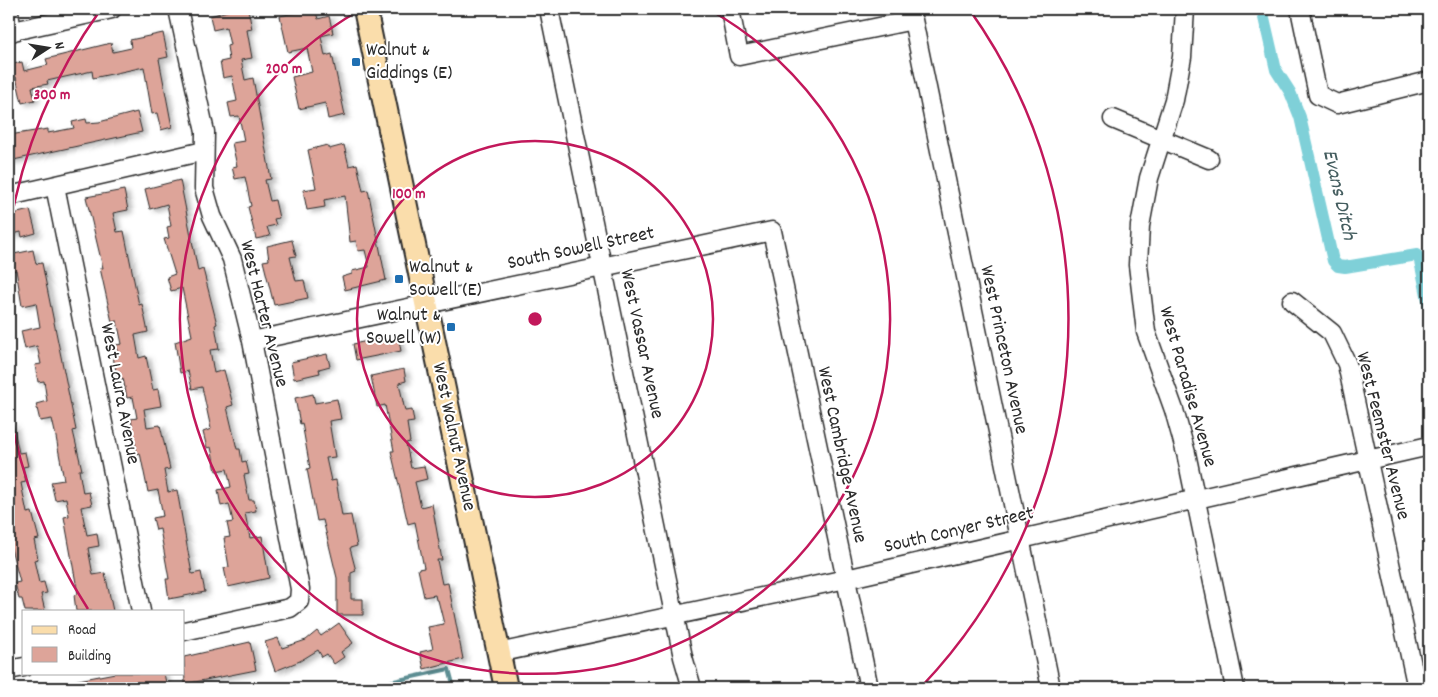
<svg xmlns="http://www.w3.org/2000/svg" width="1438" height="697" font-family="Dekko,sans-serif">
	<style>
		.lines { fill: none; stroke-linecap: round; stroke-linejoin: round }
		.stream { stroke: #5d8e93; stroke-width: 4 }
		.canal { stroke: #7fd0d8; stroke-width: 12 }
		.building { fill: #dda499; stroke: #2b2b2b; filter: url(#shadow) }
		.minor-casing { stroke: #2b2b2b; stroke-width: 21 }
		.major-casing { stroke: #2b2b2b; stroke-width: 26 }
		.minor { stroke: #fff; stroke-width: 18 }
		.major { stroke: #faddab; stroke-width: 22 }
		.ring { fill: none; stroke: #c2185b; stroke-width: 2.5 }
		.poi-dot { fill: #1f6fb2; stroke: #fff; stroke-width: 2 }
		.labels { text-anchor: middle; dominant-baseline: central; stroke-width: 4; stroke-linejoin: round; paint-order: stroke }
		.poi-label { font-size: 20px; fill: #2b2b2b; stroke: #fff; text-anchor: start }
		.street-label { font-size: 20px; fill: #2b2b2b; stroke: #fff }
		.water-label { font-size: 21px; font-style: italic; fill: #445d5f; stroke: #fff }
		.centre { fill: #c2185b; stroke: #fff; stroke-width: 2.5 }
		.ring-label { font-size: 15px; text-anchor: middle; font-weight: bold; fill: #c2185b; stroke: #fff; stroke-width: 4; stroke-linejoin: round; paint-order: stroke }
	</style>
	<defs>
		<filter id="shadow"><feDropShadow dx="4.5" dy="2.5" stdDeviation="2.5" flood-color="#0004"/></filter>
	</defs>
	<rect width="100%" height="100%" fill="#fff"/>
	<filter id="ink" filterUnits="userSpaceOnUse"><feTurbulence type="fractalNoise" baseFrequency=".02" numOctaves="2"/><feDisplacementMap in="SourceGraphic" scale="10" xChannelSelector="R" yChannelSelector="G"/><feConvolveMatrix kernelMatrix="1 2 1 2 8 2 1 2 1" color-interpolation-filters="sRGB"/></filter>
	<g filter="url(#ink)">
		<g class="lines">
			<!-- stream -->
			<path class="stream" d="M362 688 449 669 454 688"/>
			<!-- canal -->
			<path class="canal" d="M1262 9 1276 70 1290 92 1300 117 1333 261 1338 266 1345 267 1417 255 1420 261 1429 305"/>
		</g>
		<!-- building -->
		<path class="building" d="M234 9H248L252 29 247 30 252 58 241 60 245 80 253 78 271 179 265 180 270 201 275 200 279 218 274 219 276 225 267 227 270 236 256 239 248 207 251 206 245 177 235 179 232 167 237 166 232 143 244 141 239 116 231 117 228 103 237 101 232 76 223 78 220 62 229 60 227 46 230 45 226 27 213 30 210 16Z
			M298 9H315L318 19 329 16 333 33 321 36 325 56 332 54 345 115 328 119 325 103 299 109 292 77 312 72 307 48 288 52 280 16 299 12Z
			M163 33 168 57 159 59 172 127 161 130 157 113 152 114 144 67 93 78 92 71 47 81 48 84 32 87 35 100 22 103 16 77 11 78 9 65 22 62 24 71 48 65 46 59 111 43 113 52 131 48 130 40Z
			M137 112 142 132 9 161V135L48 129V133L74 128 72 122 86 119 87 123 99 122Z
			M327 145 329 149 344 145 349 166 357 164 363 191 368 190 386 280 345 290 342 277 352 274V271L369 267 365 250 358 251 356 241 350 242 345 196 324 200 325 207 307 210 303 190 316 188 308 150Z
			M180 180 198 271 203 269 217 324 215 325 219 349 210 350 214 373 224 370 233 405 227 407 237 449H240L242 462 246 461 249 474 244 475 249 500H254L256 511 245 513 250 538 262 536 269 578 228 587 224 568 229 567 224 538 230 537 227 523 233 522 229 504 221 506 218 490 231 487 227 469 216 471 211 447 207 448 203 432 211 429 202 387 192 389 188 371 180 373 175 342 192 336 182 288 171 291 167 277 175 274 164 239 169 238 167 227 171 226 167 204 150 209 145 189Z
			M124 190 128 210 113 213 117 232 124 231 139 305 142 304 148 332 135 335 139 358 146 356 153 390 158 389 161 406 144 409 147 427 160 425 170 469 164 470 168 492 177 490 192 574 201 572 205 592 169 599 166 579H169L160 529 156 530 153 518 163 516 158 490 148 492 140 453 137 454 131 419 137 418 133 397 127 398 123 378 118 380 113 357 118 356 116 345 122 344 117 321 112 322 100 268H103L86 197Z
			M30 210 36 233 22 237 21 232 9 235V215Z
			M292 240 296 256 290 257 296 281 304 280 308 298 274 305 263 261 269 260 267 246Z
			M33 250 36 264 42 263 46 283 76 430 73 431 82 470H79L83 493 89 492 92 505 81 507 87 535 97 533 99 546 88 548 93 575 105 573 113 611H76L74 595 78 594 64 517 69 516 66 498 55 500 51 482 64 480 56 437 52 419 40 421 36 404 47 401 44 381 38 382 35 365 41 364 37 346 25 349 21 331 40 327 36 303 22 306 16 270 9 272V255Z
			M398 335 401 351 356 360 353 344Z
			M327 354 330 366 319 369 320 373 294 379 291 362Z
			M404 369 406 381 399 383 405 411 412 410 414 422 407 423 410 442 406 443 411 468 424 466 427 479 415 482 421 507 432 504 442 560H437L442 584 448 583 463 659 424 669 420 652 433 649 428 627 444 624 438 600H436L435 595 424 597 418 569 424 568 415 522 408 524 391 451H394L385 405 377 407 371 376Z
			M313 394 315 403 337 399 341 419 329 421 335 457 326 458 331 481 336 480 342 516 351 515 357 546 350 548 356 571 351 573V599H363V615H337V578L323 520 317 521 307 469 310 468 302 423 300 424 295 398Z
			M13 424 19 453 25 452 28 466 23 467 26 482 21 483 27 513 32 512 39 539 34 540 38 559 34 560 39 583 44 582 47 593 41 594 45 611H25L22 599H19L15 583 20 582 9 541V425Z
			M339 623 353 643 341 652 344 657 334 664 327 654 322 657 318 650 300 661 275 671 265 642 278 638 282 648 306 640 317 631 321 636Z
			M250 642 256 670 185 684 184 657Z
			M115 673H164L167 688H59L58 684Z"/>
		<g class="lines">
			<!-- minor casing -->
			<g class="minor-casing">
				<path id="minor" d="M178 9 205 132 204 188 212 216 232 259 252 341 300 589 299 601 290 608 184 631
					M549 9 683 657 692 688
					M730 9 739 56 913 20 1051 688
					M1185 9 1182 57 1174 100 1149 178 1140 226 1138 265 1146 332 1174 410 1186 453 1235 688
					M1300 9 1318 95 1337 104 1429 81
					M9 12 12 32
					M9 32 112 9
					M1113 119 1209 159
					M55 186 141 611
					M9 196 204 151
					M1292 301 1332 333 1347 364 1417 688
					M252 341 772 231 869 688
					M498 653 846 579 1429 446
					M9 670 24 667"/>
			</g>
			<!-- major casing -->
			<g class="major-casing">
				<path id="major" d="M365 9 506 688"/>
			</g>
			<!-- minor -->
			<use href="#minor" class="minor"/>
			<!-- major -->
			<use href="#major" class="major"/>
		</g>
	</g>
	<!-- distance rings -->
	<g class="ring">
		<circle cx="535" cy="319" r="178"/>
		<path d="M710 10A355 355 0 1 1 360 10"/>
		<path d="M88 609A533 533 0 0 1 9 407M9 231A533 533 0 0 1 101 9M969 9A533 533 0 0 1 922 686"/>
	</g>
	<!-- markers -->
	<g class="poi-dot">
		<rect x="351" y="57" width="10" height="10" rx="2.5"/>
		<rect x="394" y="274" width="10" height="10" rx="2.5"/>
		<rect x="446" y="322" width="10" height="10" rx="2.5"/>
	</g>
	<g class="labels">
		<!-- poi labels -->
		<g class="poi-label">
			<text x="366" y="51">Walnut &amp;<tspan x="366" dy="23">Giddings (E)</tspan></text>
			<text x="409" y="268">Walnut &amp;<tspan x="409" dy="23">Sowell (E)</tspan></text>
			<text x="441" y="316" text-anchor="end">Walnut &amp;<tspan x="441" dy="23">Sowell (W)</tspan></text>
		</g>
		<!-- street labels -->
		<g class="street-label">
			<text transform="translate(581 249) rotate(-12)">South Sowell Street</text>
			<text transform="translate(263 314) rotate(76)">West Harter Avenue</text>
			<text transform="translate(641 344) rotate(78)">West Vassar Avenue</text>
			<text transform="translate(1003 350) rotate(78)">West Princeton Avenue</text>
			<text transform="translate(1187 387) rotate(74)">West Paradise Avenue</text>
			<text transform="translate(119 394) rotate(79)">West Laura Avenue</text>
			<text transform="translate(1382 436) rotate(76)">West Feemster Avenue</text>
			<text transform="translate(453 437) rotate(78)">West Walnut Avenue</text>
			<text transform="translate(841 455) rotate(78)">West Cambridge Avenue</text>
			<text transform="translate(959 531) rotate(-13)">South Conyer Street</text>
		</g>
		<!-- water labels -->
		<g class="water-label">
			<text transform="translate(1338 195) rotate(77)">Evans Ditch</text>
		</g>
	</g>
	<circle cx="535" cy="319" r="8" class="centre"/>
	<g class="ring-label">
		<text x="284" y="73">200 m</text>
		<text x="52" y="99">300 m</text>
		<text x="409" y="198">100 m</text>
	</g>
	<!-- margin -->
	<rect width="1438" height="697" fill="none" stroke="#fff" stroke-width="30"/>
	<rect x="15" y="15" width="1408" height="667" fill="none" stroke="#2b2b2b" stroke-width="2" filter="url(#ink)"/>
	<!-- legend -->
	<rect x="22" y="610" width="162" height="65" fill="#ffffff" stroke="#aaaaaa"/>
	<rect x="32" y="626" width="25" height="8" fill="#faddab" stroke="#aaaaaa"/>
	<text x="68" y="634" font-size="15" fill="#2b2b2b">Road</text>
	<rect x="32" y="647" width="25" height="15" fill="#dda499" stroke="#aaaaaa"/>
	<text x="68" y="660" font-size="15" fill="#2b2b2b">Building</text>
	<!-- north arrow -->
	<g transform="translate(48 48) rotate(78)" stroke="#ffffff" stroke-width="4" paint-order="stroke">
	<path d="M0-4L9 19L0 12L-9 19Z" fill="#2b2b2b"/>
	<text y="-8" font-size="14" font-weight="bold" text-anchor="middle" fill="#2b2b2b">N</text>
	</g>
</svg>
